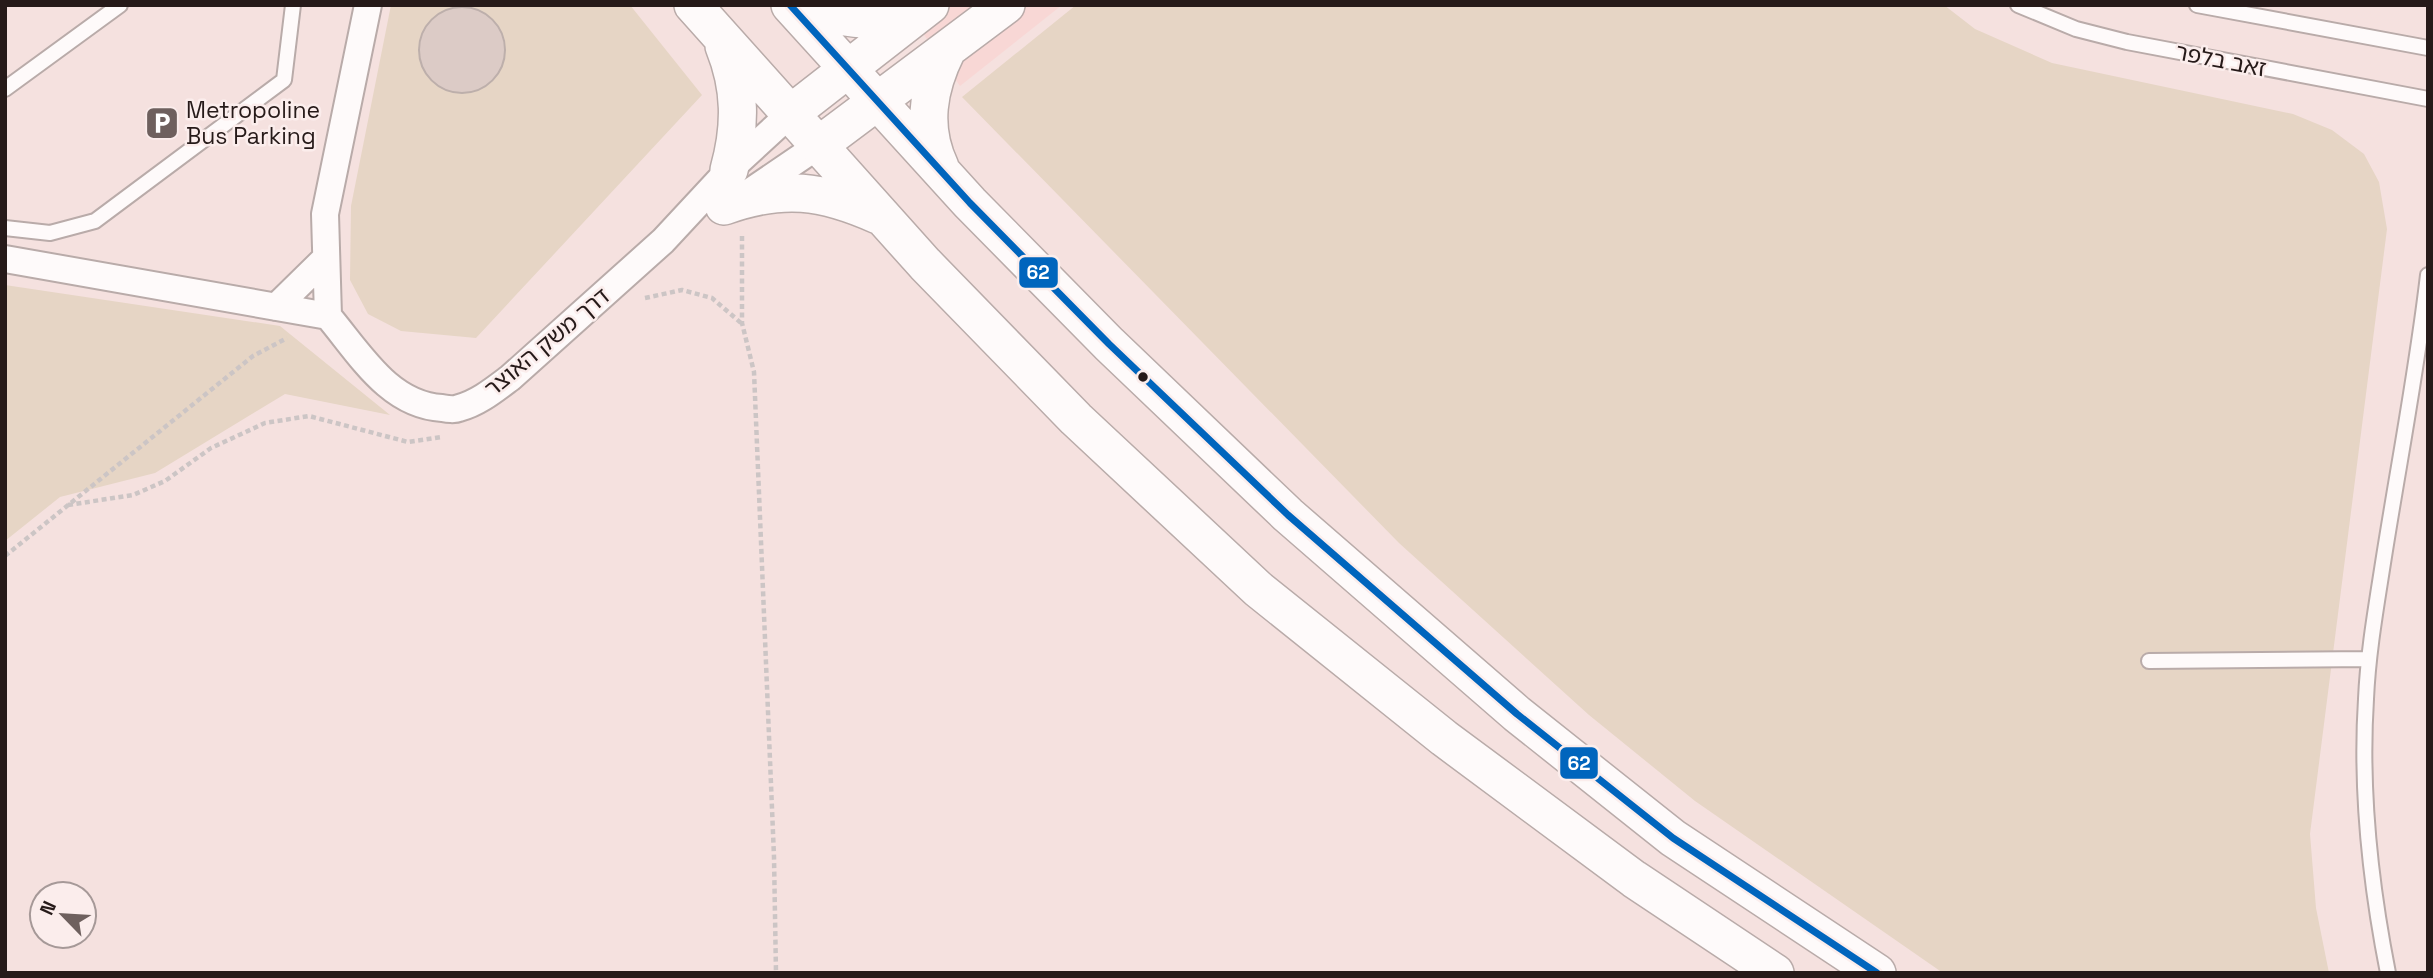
<svg xmlns="http://www.w3.org/2000/svg" width="2433" height="978" font-family="'Space Grotesk','Noto Sans Hebrew',sans-serif">
	<style>
		.built { fill: #f8d7d5 }
		.green { fill: #e6d5c5 }
		.building { fill: #dccbc6; stroke: #bdafab; stroke-width: 2 }
		.lines { fill: none; stroke-linecap: round; stroke-linejoin: round }
		.lane-casing { stroke: #b9aba9; stroke-width: 18 }
		.street-casing { stroke: #b9aba9; stroke-width: 30 }
		.secondary-casing { stroke: #b9aba9; stroke-width: 40 }
		.path { stroke: #ccc5c5; stroke-width: 4.5; stroke-dasharray: 5 3.5; stroke-linecap: butt }
		.lane { stroke: #fefafa; stroke-width: 14 }
		.street { stroke: #fefafa; stroke-width: 26 }
		.secondary { stroke: #fefafa; stroke-width: 37 }
		.bus-1-casing { stroke: #fbedec; stroke-width: 12 }
		.bus-1 { stroke: #0065bd; stroke-width: 7 }
		.bus-dot { fill: #261a19; stroke: #fbedec; stroke-width: 2.5 }
		.labels { text-anchor: middle; dominant-baseline: central; stroke-width: 5; stroke-linejoin: round; paint-order: stroke }
		.street-label { font-size: 23px; fill: #261a19; stroke: #fbedec }
		.poi-label { font-size: 23px; fill: #261a19; stroke: #fbedec; text-anchor: start }
		.line-badge { stroke: #fbedec; stroke-width: 2.5 }
		.badge-label { font-size: 19px; text-anchor: middle; font-weight: bold; fill: #fff }
	</style>
	<rect width="100%" height="100%" fill="#f5e1df"/>
	<!-- built -->
	<path class="built" d="M903 5H1062L960 86Z"/>
	<!-- green -->
	<path class="green" d="M391 5H630L702 95 476 338 401 331 368 314 350 280 351 206Z
		M1076 5H1944L1975 29 2052 63 2293 114 2332 130 2364 154 2379 182 2387 229 2310 834 2316 908 2329 973H1943L1695 801 1589 715 1399 543 962 97Z
		M5 285 280 326 390 415 285 394 155 473 60 497 5 541Z"/>
	<!-- building -->
	<path class="building" d="M419 50a43 43 0 1 1 86 0a43 43 0 1 1-86 0Z"/>
	<g class="lines">
		<!-- lane casing -->
		<g class="lane-casing">
			<path id="lane" d="M2018 5 2076 29 2127 42 2428 99
				M2197 5 2428 48
				M5 89 120 5
				M5 228 50 233 95 221 284 80 293 5
				M2149 661 2369 659
				M2388 973C2370 882 2360 792 2366 699 2368 653 2376 608 2383 563 2398 467 2417 371 2428 275"/>
		</g>
		<!-- street casing -->
		<g class="street-casing">
			<path id="street" d="M747 194 819 145
				M5 259 328 316 325 214 368 5
				M276 307 326 258
				M328 316C360 354 389 405 442 408 448 409 454 410 459 408 478 403 494 390 510 378L663 241 729 170 790 114"/>
		</g>
		<!-- secondary casing -->
		<g class="secondary-casing">
			<path id="secondary" d="M693 5 925 264 1076 419 1258 589 1444 738 1634 879 1775 973
				M790 5 970 203 1109 344 1288 515 1517 714 1673 838 1877 973
				M807 5C843 21 881 23 918 12
				M724 46C741 88 741 127 729 170
				M790 114 930 5
				M819 145 1006 5
				M940 167C921 127 928 88 947 50
				M724 206C783 185 822 190 878 215"/>
		</g>
		<!-- path -->
		<path class="path" d="M742 236V323L754 372 774 857 776 973
			M645 298 682 290 712 298 741 323
			M68 505 133 495 165 481 211 448 265 423 309 416 408 442 442 437
			M5 556 253 356 287 338"/>
		<!-- lane -->
		<use href="#lane" class="lane"/>
		<!-- street -->
		<use href="#street" class="street"/>
		<!-- secondary -->
		<use href="#secondary" class="secondary"/>
		<!-- bus-1 casing -->
		<g class="bus-1-casing">
			<path id="bus-1" d="M790 5 970 203 1109 344 1288 515 1517 714 1673 838 1877 973"/>
		</g>
		<!-- bus-1 -->
		<use href="#bus-1" class="bus-1"/>
	</g>
	<!-- icons -->
	<defs>
		<g id="parking-square" transform="scale(1.75)"><rect x="-9" y="-9" width="18" height="18" rx="4" fill="#6e605e" stroke="#fbedec"/><path d="M-3.5-5.5H1a3.5 3.5 0 0 1 0 7H-1V5.5H-3.5ZM-1-3.4V-.6H.8a1.4 1.4 0 0 0 0-2.8Z" fill="#fff"/></g>
	</defs>
	<g fill-rule="evenodd">
		<use href="#parking-square" x="162" y="123"/>
	</g>
	<!-- markers -->
	<circle class="bus-dot" cx="1143" cy="377" r="6"/>
	<g class="labels">
		<!-- street labels -->
		<g class="street-label">
			<text transform="translate(2221 60) rotate(11)">זאב בלפר</text>
			<text transform="translate(547 342) rotate(-40)">דרך משק האוצר</text>
		</g>
		<!-- poi labels -->
		<g class="poi-label">
			<text x="186" y="110">Metropoline<tspan x="186" dy="26">Bus Parking</tspan></text>
		</g>
	</g>
	<g class="line-badge">
		<rect x="1018" y="256" width="41" height="33" rx="7" fill="#0065bd"/>
		<rect x="1559" y="746" width="40" height="34" rx="7" fill="#0065bd"/>
	</g>
	<g class="badge-label">
		<text x="1038" y="279">62</text>
		<text x="1579" y="770">62</text>
	</g>
	<!-- border -->
	<rect width="2433" height="978" fill="none" stroke="#261a19" stroke-width="14"/>
	<!-- north arrow -->
	<g transform="translate(63 915) rotate(295)"><circle r="33" fill="#fbedec" stroke="#a69998" stroke-width="2"/>
	<path d="M0-5L12 26L0 18L-12 26Z" fill="#6e605e"/>
	<text y="-10" font-size="19" font-weight="bold" text-anchor="middle" fill="#261a19">N</text>
	</g>
</svg>
